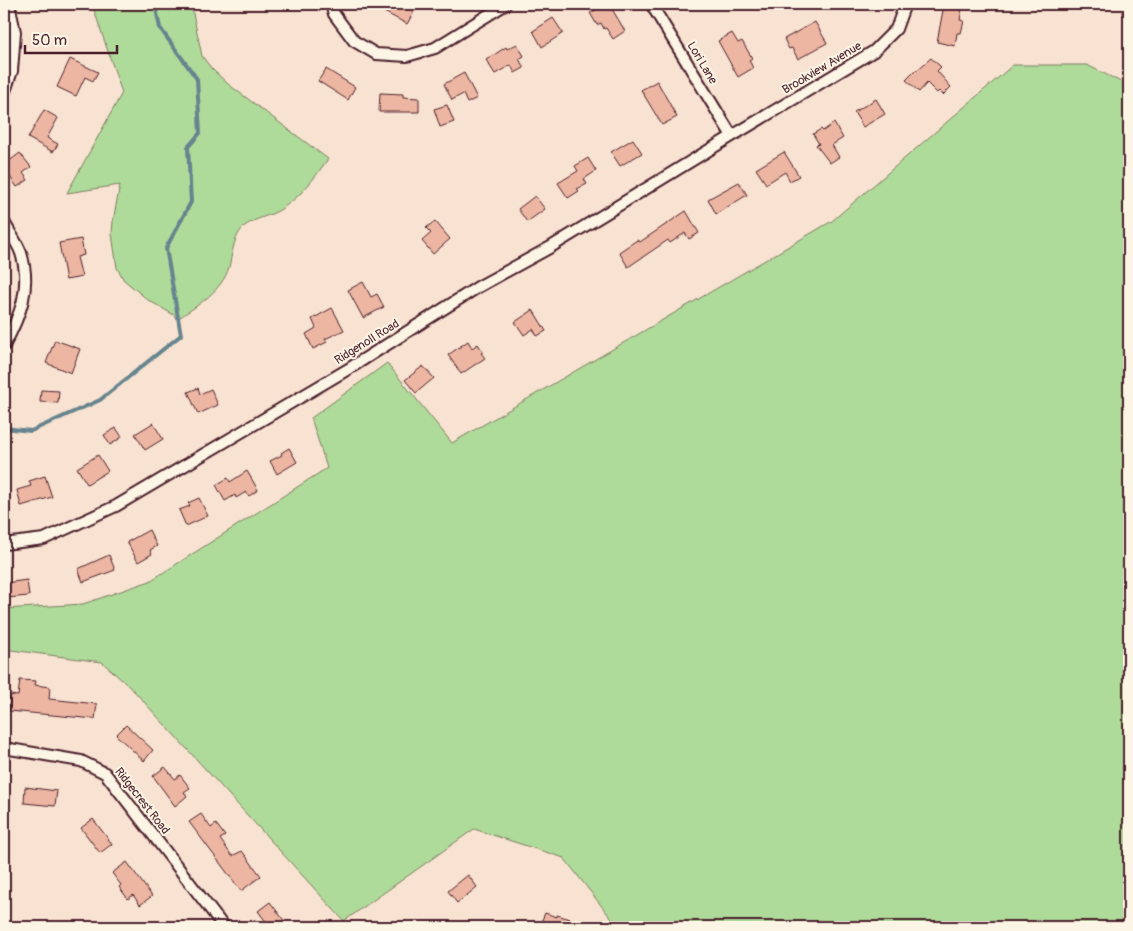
<svg xmlns="http://www.w3.org/2000/svg" width="1133" height="931" font-family="Pangolin,sans-serif">
	<style>
		.green { fill: #aedb99; stroke: #7c7d62 }
		.lines { fill: none; stroke-linecap: round; stroke-linejoin: round }
		.stream { stroke: #66848f; stroke-width: 4 }
		.building { fill: #edb6a2; stroke: #4a1f2b }
		.minor-casing { stroke: #4a1f2b; stroke-width: 14 }
		.minor { stroke: #fcf5e5; stroke-width: 10 }
		.labels { text-anchor: middle; dominant-baseline: central; stroke-width: 4; stroke-linejoin: round; paint-order: stroke }
		.street-label { font-size: 12px; fill: #4a1f2b; stroke: #fcf5e5 }
	</style>
	<rect width="100%" height="100%" fill="#f8e2d1"/>
	<filter id="ink" filterUnits="userSpaceOnUse"><feTurbulence type="fractalNoise" baseFrequency=".02" numOctaves="2"/><feDisplacementMap in="SourceGraphic" scale="10" xChannelSelector="R" yChannelSelector="G"/><feConvolveMatrix kernelMatrix="1 2 1 2 8 2 1 2 1" color-interpolation-filters="sRGB"/></filter>
	<g filter="url(#ink)">
		<!-- green -->
		<path class="green" d="M92 4H191L202 56 211 68 228 84 328 159C312 181 301 197 278 211 267 217 248 220 241 230 233 240 232 256 229 267 222 291 198 305 179 318L148 300 124 280 117 268 112 234 113 221 120 185 67 193 122 93Z
			M1013 65H1087L1129 86V927H618L564 858 474 829 344 921 135 692 102 662 4 649V609L83 604 150 581 327 468 311 418 387 363 452 443 832 221Z"/>
		<g class="lines">
			<!-- stream -->
			<path class="stream" d="M4 428 31 431 100 400 181 335 166 248 191 202 188 147 200 133 197 79 160 28 155 4"/>
		</g>
		<!-- building -->
		<path class="building" d="M369 4H403L415 10 407 24Z
			M592 4H609L625 31 613 39 606 28 604 29 601 23 597 25 590 13 596 10Z
			M944 5 962 8 960 20 964 21 961 33H957L955 46 937 42Z
			M553 18 563 33 542 47 533 31Z
			M815 22 827 43 798 59 792 48 789 49 784 39Z
			M732 33 738 43 742 41 752 58 749 60 753 68 738 77 718 41Z
			M517 44 524 56 519 59 524 68 515 73 511 65 495 74 486 60 506 47 507 49Z
			M931 58 941 67 937 71 951 87 943 95 939 91 937 93 927 83 919 92 906 80 916 70V71Z
			M70 59 98 72 93 81 85 77 76 96 57 87Z
			M326 69 355 87 348 100 318 81Z
			M464 73 477 98 467 103 463 94 452 100 444 84Z
			M657 81 677 117 662 125 641 90Z
			M380 93 403 94V97L419 98V112H379Z
			M876 99 885 114 863 127 854 112Z
			M447 105 454 122 440 127 434 109Z
			M44 110 58 118 47 138 58 144 53 152 28 138Z
			M834 123 843 138 832 145 839 157 830 163 816 145 819 144 813 134 821 129 823 131Z
			M633 139 642 153 620 166 611 152Z
			M784 152 799 176 790 181 785 172 766 184 756 169Z
			M20 153 31 167 23 173 28 180 17 187 4 168V165Z
			M588 158 596 171 584 179 587 184 577 189 579 191 568 198 558 183 578 171 575 166Z
			M739 182 747 195 716 214 708 199Z
			M535 196 545 209 527 222 518 209Z
			M686 211 699 233 689 239 685 233 670 243 668 240 628 267 619 252 637 240 640 242Z
			M435 221 450 239 433 254 422 241 431 233 426 228Z
			M81 239 84 255 77 257 82 277 66 280 59 243Z
			M363 282 371 297 377 294 384 307 363 318 348 290Z
			M332 308 344 330 325 339 327 342 313 349 306 334 316 328 312 319Z
			M533 310 546 331 537 336 533 329 524 335 515 322Z
			M55 340 80 349 71 373 46 363Z
			M468 341 472 348 478 344 483 352 481 353 485 358 461 374 448 355Z
			M423 366 434 378 416 393 405 380Z
			M198 388 200 394 211 389 218 405 198 414 188 392Z
			M41 390 59 391 58 403 40 402Z
			M153 423 163 439 145 450 135 434Z
			M116 428 122 437 110 445 104 435Z
			M289 448 297 462 277 474 270 461 282 455 281 453Z
			M98 455 108 471 87 484 77 468Z
			M247 471 258 490 249 496 246 492 236 498 235 495 225 501 216 485 228 478 230 482Z
			M45 476 52 497 21 506 17 490 31 486 29 481Z
			M199 498 208 516 186 526 179 510 190 506 188 503Z
			M149 530 157 546 150 550 152 554 138 562 127 542Z
			M109 555 115 570 83 582 78 569Z
			M27 580 29 596 6 598 5 583Z
			M20 680 36 681 35 685 50 687 49 699 97 704 95 719 9 711 10 695 18 696Z
			M126 725 153 750 144 761 116 735Z
			M165 767 175 779 180 775 190 788 184 792 187 796 175 806 153 776Z
			M25 787 57 791 55 806 24 803Z
			M201 814 211 828 216 824 225 836 220 839 232 856 242 851 261 876 241 891 189 822Z
			M93 819 112 844 100 853 81 828Z
			M127 862 152 896 140 905 133 895 128 899 119 887 121 885 112 873Z
			M468 875 477 887 457 903 448 891Z
			M270 902 289 927H270L258 911Z
			M545 913 557 917V915L570 919V922L581 927H539Z"/>
		<g class="lines">
			<!-- minor casing -->
			<g class="minor-casing">
				<path id="minor" d="M331 4 334 14 354 41 376 54 407 56 435 48 506 4
					M651 4 732 136
					M4 94 12 71 15 32 9 4
					M4 222C9 232 17 242 21 253 32 288 20 316 4 346
					M4 544 44 539 116 506 350 368 478 287 549 248 732 136 874 51 896 29 905 4
					M4 748 81 761 105 773 224 927"/>
			</g>
			<!-- minor -->
			<use href="#minor" class="minor"/>
		</g>
	</g>
	<g class="labels">
		<!-- street labels -->
		<g class="street-label">
			<text transform="translate(702 63) rotate(59)">Lori Lane</text>
			<text transform="translate(822 68) rotate(-31)">Brookview Avenue</text>
			<text transform="translate(367 342) rotate(-32)">Ridgenoll Road</text>
			<text transform="translate(142 801) rotate(52)">Ridgecrest Road</text>
		</g>
	</g>
	<!-- margin -->
	<rect width="1133" height="931" fill="none" stroke="#fcf5e5" stroke-width="20"/>
	<rect x="10" y="10" width="1113" height="911" fill="none" stroke="#4a1f2b" stroke-width="2" filter="url(#ink)"/>
	<!-- scale -->
	<path d="M25 45v8h92v-8" fill="none" stroke="#4a1f2b" stroke-width="2.5"/>
	<text x="32" y="45" font-size="15" fill="#4a1f2b" stroke="#fcf5e5" stroke-width="4" paint-order="stroke">50 m</text>
</svg>
